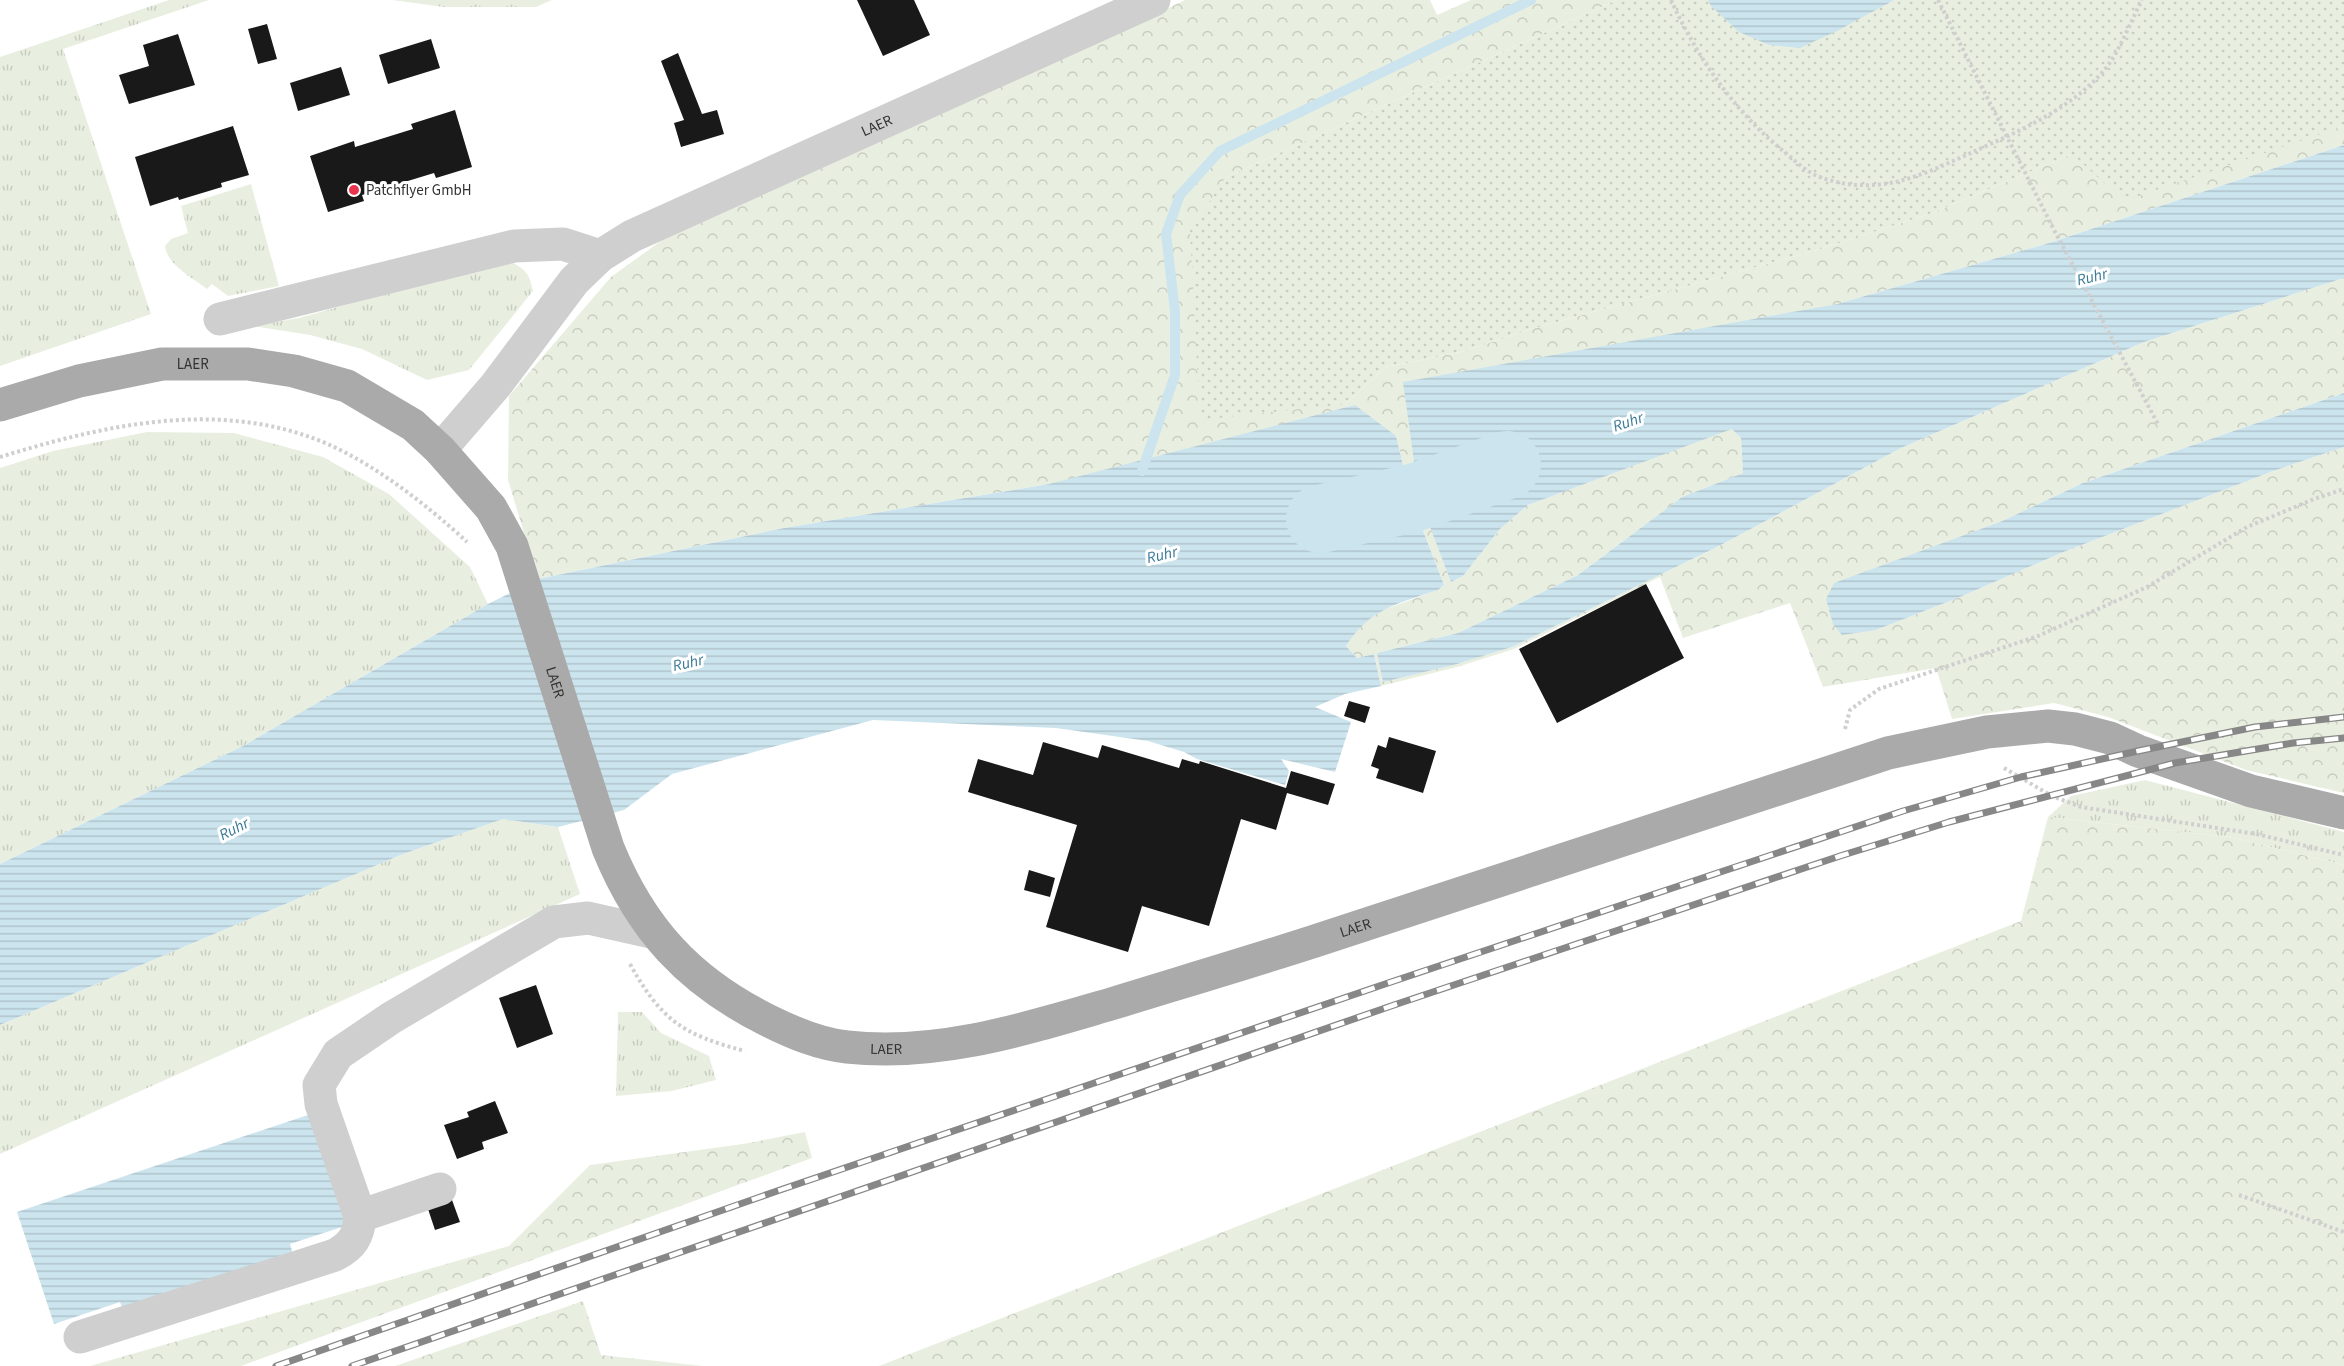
<svg xmlns="http://www.w3.org/2000/svg" width="2344" height="1366" font-family="'Source Sans 3',sans-serif">
	<style>
		.grass { fill: url(#grass-tufts) }
		.forest { fill: url(#forest-crowns) }
		.park { fill: url(#park-dots) }
		.water { fill: url(#water-rules) }
		.lines { fill: none; stroke-linecap: round; stroke-linejoin: round }
		.stream { stroke: #cce4ee; stroke-width: 10 }
		.river { stroke: #cce4ee; stroke-width: 68 }
		.building { fill: #191919 }
		.path { stroke: #cfcfcf; stroke-width: 4; stroke-dasharray: 3 3; stroke-linecap: butt }
		.minor { stroke: #cfcfcf; stroke-width: 33 }
		.major { stroke: #aaa; stroke-width: 33 }
		.rail-casing { stroke: #878787; stroke-width: 7 }
		.rail { stroke: #fff; stroke-width: 4.5; stroke-dasharray: 14; stroke-linecap: butt }
		.poi-dot { fill: #ea334f; stroke: #fff; stroke-width: 2 }
		.labels { text-anchor: middle; dominant-baseline: central; stroke-width: 6; stroke-linejoin: round; paint-order: stroke }
		.street-label { font-size: 15px; fill: #323232; stroke: #fff }
		.poi-label { font-size: 15px; fill: #323232; stroke: #fff; text-anchor: start }
		.water-label { font-size: 16px; font-style: italic; fill: #3c7b98; stroke: #fff }
	</style>
	<defs>
		<pattern id="grass-tufts" width="24" height="20" patternUnits="userSpaceOnUse" patternTransform="scale(1.5)"><rect width="24" height="20" fill="#e9efe0"/><path d="M3 7l-1-3M5 7V3M7 7l1-3M15 17l-1-3M17 17v-4M19 17l1-3" fill="none" stroke="#c8cdc1"/></pattern>
		<pattern id="forest-crowns" width="20" height="18" patternUnits="userSpaceOnUse" patternTransform="scale(1.5)"><rect width="20" height="18" fill="#e9efe0"/><path d="M2 6a3 3 0 1 1 6 0M12 15a3 3 0 1 1 6 0" fill="none" stroke="#c8cdc1"/></pattern>
		<pattern id="park-dots" width="8" height="8" patternUnits="userSpaceOnUse" patternTransform="scale(1.5)"><rect width="8" height="8" fill="#e9efe0"/><path d="M2 2h.1M6 6h.1" fill="none" stroke="#c8cdc1" stroke-width="1.8" stroke-linecap="round"/></pattern>
		<pattern id="water-rules" width="6" height="5" patternUnits="userSpaceOnUse" patternTransform="scale(1.5)"><rect width="6" height="5" fill="#cce4ee"/><path d="M0 2.5h6" fill="none" stroke="#b0c4cd"/></pattern>
	</defs>
	<rect width="100%" height="100%" fill="#fff"/>
	<!-- grass -->
	<path class="grass" d="M169 0H209L63 49 151 314 0 366V57Z
		M392 0H552L536 7H444Z
		M251 184 279 286 228 296 212 284 207 289C193 278 167 265 165 246L171 239 188 233 181 206Z
		M506 259C524 269 529 271 533 291L469 370 427 380 362 349 310 335 252 326 299 318Z
		M147 432 234 433 323 457 389 494 470 567 488 604 243 746 0 864V468L53 451Z
		M2145 780 2344 832V865L2229 837 2048 817 2071 796Z
		M503 819 558 827 580 894 0 1154V1025L403 854Z
		M618 1012H642L661 1033 709 1056 716 1080 672 1091 616 1096Z"/>
	<!-- forest -->
	<path class="forest" d="M1185 0H1430L1437 15 1471 0H1617L1225 178 1345 404 1386 367 1465 351 1528 330 1817 250 1932 213 2072 154 2294 142 2344 126V145L2049 243 1837 304 1667 336 1440 551 1451 582 1463 576 1500 529 1528 505 1732 428 1741 438 1743 473 1682 497 1578 575 1458 633 1377 653 1457 664 1512 647 1719 546 1901 448 2144 342 2344 278V393L2083 483 2000 522 1876 630 1960 597 2061 553 2273 471 2344 447V793L2246 770 2108 717 2054 703 1952 719 1936 668 1823 687 1790 603 1683 638 1660 577 1514 649 1457 667 1381 686 1374 654 1357 658 1346 646 1357 627 1380 611 1438 590 1444 585 1412 502 1396 436 1049 484 784 528 538 579 508 480 509 396 611 277 694 217 1114 34Z
		M2048 817 2229 837 2344 865V1366H879L2021 921Z
		M805 1132 812 1158 241 1366H90L509 1246 590 1165 743 1144Z
		M583 1301 601 1355 703 1366H395Z"/>
	<!-- park -->
	<path class="park" d="M1617 0H2344V126L2124 201 2072 154 1932 213 1817 250 1528 330 1465 351 1386 367 1345 404 1200 420 1190 231 1225 178Z"/>
	<!-- water -->
	<path class="water" d="M1708 0H1894L1837 31 1800 48 1769 45 1739 32 1711 6Z
		M2344 145V278L2144 342 1901 448 1719 546 1512 647 1457 664 1383 682 1377 653 1458 633 1578 575 1682 497 1743 473 1741 438 1732 429 1528 505 1500 529 1463 576 1451 582 1419 498 1403 382 1837 304 2049 243Z
		M2344 393V447L2273 471 2061 553 1960 597 1876 630 1842 635 1833 624 1826 599 1834 583 2000 522 2083 483Z
		M1355 405 1396 436 1412 502 1444 585 1438 590C1398 604 1370 608 1346 646L1357 658 1374 654 1381 686 1345 694 1315 707 1351 722 1335 772 1281 759 1289 771 1285 785 1197 759 1184 752 1148 741 1056 728 873 720 672 774 624 810 558 827 503 819 403 854 0 1025V864L243 746 488 604 538 579 784 528 1049 484Z
		M311 1114 348 1225 290 1244 294 1258 124 1314 120 1302 54 1324 17 1212Z"/>
	<g class="lines">
		<!-- stream -->
		<path class="stream" d="M1142 471 1175 375V312L1166 234 1180 195 1220 151 1531 0"/>
		<!-- river -->
		<path class="river" d="M1320 519 1413 498 1507 465"/>
	</g>
	<!-- building -->
	<path class="building" d="M857 0H914L930 35 883 56Z
		M267 24 277 59 258 64 248 29Z
		M178 34 195 85 129 104 119 75 149 66 143 45Z
		M431 39 440 68 388 84 379 55Z
		M678 53 702 114 717 110 724 134 681 147 674 123 684 120 661 61Z
		M341 67 350 95 298 111 290 83Z
		M455 110 472 167 436 178 434 173 362 195 364 201 328 212 310 156 354 141 355 147 413 129 411 124Z
		M233 126 249 175 221 183 222 187 179 200 178 197 150 206 135 157Z
		M1646 584 1684 658 1557 723 1519 649Z
		M1349 701 1370 707 1365 723 1344 716Z
		M1389 737 1436 751 1423 793 1376 778 1379 769 1371 766 1378 745 1386 748Z
		M1043 742 1098 758 1102 745 1179 768 1182 759 1199 764 1200 761 1286 788 1291 771 1335 784 1328 805 1287 793 1276 830 1241 819 1209 926 1142 906 1128 952 1046 927 1077 825 968 792 978 759 1033 775Z
		M1029 870 1055 878 1050 897 1024 890Z
		M536 985 553 1034 517 1048 499 998Z
		M495 1101 508 1133 482 1142 484 1149 457 1159 444 1125 469 1117 467 1112Z
		M452 1200 460 1222 435 1230 428 1209Z"/>
	<g class="lines">
		<!-- path -->
		<path class="path" d="M1671 0C1698 59 1736 114 1787 154 1796 162 1806 171 1817 176 1830 181 1846 185 1861 185 1901 187 1937 168 1973 152 2019 131 2077 107 2109 64 2122 45 2131 21 2142 0
			M1938 0 2053 228 2159 426
			M0 457C98 427 204 402 304 435 361 453 424 502 467 542
			M1845 729 1850 710 1879 689 2038 636 2147 587 2247 527 2314 499 2344 489
			M2004 768 2052 796 2081 807 2256 834 2344 855
			M630 964C661 1020 683 1035 745 1051
			M2239 1195 2344 1232"/>
		<!-- minor -->
		<g class="minor">
			<path d="M220 319 514 246 563 244 600 256"/>
			<path id="s1" d="M440 450 496 385 574 281 600 256 632 236 1154 0"/>
			<path d="M440 1189 360 1216 321 1104 319 1085 338 1054 391 1018 554 922 588 918 655 933"/>
			<path d="M80 1337 335 1255C352 1246 359 1236 360 1216"/>
		</g>
		<!-- major -->
		<path class="major" id="s2" d="M0 405 79 381 162 364H248L294 371 347 386 413 425 440 450 491 508 512 546 608 848C641 929 689 981 767 1020 793 1033 819 1044 847 1047 938 1057 1025 1029 1111 1004 1179 983 1247 963 1315 941 1506 878 1697 815 1888 753L1987 732 2048 726 2075 729 2110 738 2138 751 2251 791 2344 813"/>
		<!-- rail casing -->
		<g class="rail-casing">
			<path id="rail" d="M276 1366 780 1190 1388 983 1903 811 2021 777 2138 751 2255 727 2344 717
				M352 1366 1394 1005 1840 856 1949 822 2175 763 2293 743 2344 738"/>
		</g>
		<!-- rail -->
		<use href="#rail" class="rail"/>
	</g>
	<!-- markers -->
	<circle class="poi-dot" cx="354" cy="190" r="6"/>
	<g class="labels">
		<!-- street labels -->
		<g class="street-label">
			<text stroke="none"><textPath href="#s1" startOffset="558">LAER</textPath></text>
			<text stroke="none"><textPath href="#s2" startOffset="198">LAER</textPath></text>
			<text stroke="none"><textPath href="#s2" startOffset="732">LAER</textPath></text>
			<text stroke="none"><textPath href="#s2" startOffset="1756">LAER</textPath></text>
			<text stroke="none"><textPath href="#s2" startOffset="1270">LAER</textPath></text>
		</g>
		<!-- poi labels -->
		<g class="poi-label">
			<text x="366" y="190">Patchflyer GmbH</text>
		</g>
		<!-- water labels -->
		<g class="water-label">
			<text transform="translate(2092 277) rotate(-14)">Ruhr</text>
			<text transform="translate(1628 422) rotate(-19)">Ruhr</text>
			<text transform="translate(1162 555) rotate(-13)">Ruhr</text>
			<text transform="translate(688 663) rotate(-13)">Ruhr</text>
			<text transform="translate(234 829) rotate(-27)">Ruhr</text>
		</g>
	</g>
</svg>
